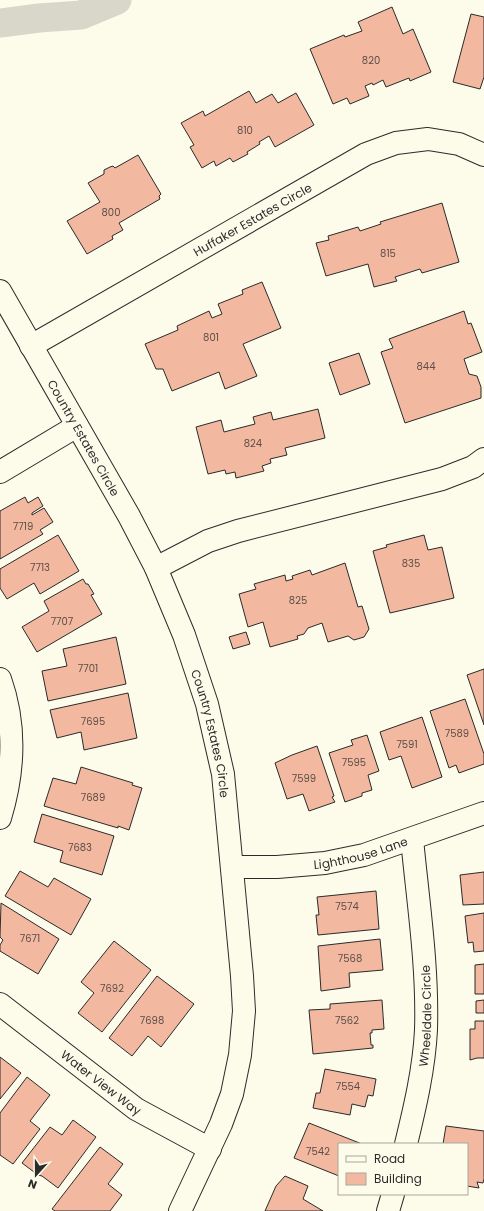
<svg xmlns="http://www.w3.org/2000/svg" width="484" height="1211" font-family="Poppins,sans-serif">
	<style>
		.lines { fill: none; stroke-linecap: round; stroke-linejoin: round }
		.canal { stroke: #d8d7c9; stroke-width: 29 }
		.building { fill: #f2b8a0; stroke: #2b2b2b }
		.minor-casing { stroke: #2b2b2b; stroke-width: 24 }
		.minor { stroke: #fdfbea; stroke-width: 22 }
		.labels { text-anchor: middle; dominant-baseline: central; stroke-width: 3; stroke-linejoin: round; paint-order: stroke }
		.number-label { font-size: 10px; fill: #5d4e48 }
		.street-label { font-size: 12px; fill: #2b2b2b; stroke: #fdfbea }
	</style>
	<rect width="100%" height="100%" fill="#fdfbea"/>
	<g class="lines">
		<!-- canal -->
		<path class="canal" d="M0 23 39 18 81 15 117 0"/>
	</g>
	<!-- building -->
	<path class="building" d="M392 7 403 34 413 29 431 72 410 81 409 78 386 87 383 80 373 85 372 83 365 86 369 96 350 104 347 98 333 104 310 49 344 35 345 37 362 31 358 22Z
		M471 14 484 17V77L480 89 453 82Z
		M249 91 256 103 272 94 278 103 296 93 314 125 275 147 269 136 259 142 260 144 247 152 248 154 233 162 230 158 216 166 214 161 202 168 190 147 194 145 181 123 203 111 205 116Z
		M138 155 161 194 159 196 160 199 119 223 123 230 112 236 113 239 87 254 67 221 100 202 88 183 104 174V170L110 167 113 166 115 168Z
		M442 203 459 262 422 273 420 269 395 277 397 281 374 287 368 264 326 276 316 243 329 240 328 236 358 227 360 231 381 224 380 222Z
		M262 282 281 328 243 344 257 376 225 389 219 372 172 391 163 369H156L145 344 178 330 177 326 209 311 212 318 222 314 218 304 243 294 242 290Z
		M464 311 468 324 471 323 482 352 464 359 469 374 477 376 481 387V398L405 423 381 352 393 348 389 339Z
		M359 353 370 384 340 395 329 363Z
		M318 409 325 438 285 448 287 455 270 459 271 463 262 466 264 471 236 478 235 472 226 474 225 470 208 474 196 427 221 420 224 432 255 424 253 417 271 412 273 420Z
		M25 497 28 503 38 497 43 506 32 513V515L44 508 53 522 40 530 43 534 0 559V511Z
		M58 535 79 571 40 594 34 583 7 599 0 588V569Z
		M424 535 428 550 442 547 454 598 390 613 373 551 387 547 386 545Z
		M345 563 358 607 362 606 369 629 364 637 354 640 348 636 328 642 322 623 308 628 304 634 297 636 298 639 270 647 263 622 248 627 239 594 256 589 254 584 285 575 286 581 293 579 292 576 310 570 312 575Z
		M83 579 86 584H88L94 594 91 595 102 614 37 652 22 627 49 611 44 601Z
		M246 632 250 644 233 649 229 637Z
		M116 637 126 684 48 701 42 671 67 666 63 649Z
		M484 669V725L467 675Z
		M128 693 137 738 84 750 81 732 57 738 50 710Z
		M465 699 484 754V764L459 773 456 765 449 768 430 711Z
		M422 717 442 777 412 788 401 756 389 760 380 732Z
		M367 735 379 771 368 775 372 790 362 793V796L345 802 329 753 353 745 351 740Z
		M317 746 334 796 332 797 335 802 309 811 303 794 287 799 275 763 292 755Z
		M81 767 133 783 132 785 142 788 129 830 118 826V828L44 806 53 778 76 784Z
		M42 814 114 836 102 875 60 862 63 851 34 842Z
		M20 871 48 887 54 878 91 899 71 935 5 896Z
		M484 872V904L463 905 460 875Z
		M376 891 379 929 318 935 316 915H319L317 897Z
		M1 903 59 939 38 974 0 951V945L3 940 0 937Z
		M484 913V951L474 952 473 942 468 943 465 916Z
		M380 939 383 970 349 973 350 987 321 991 318 946Z
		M114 941 151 970 102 1032 78 1013 94 993 81 982Z
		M484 964V994H475V965Z
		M157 976 194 1004 161 1047 148 1036 132 1056 109 1038Z
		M382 1000 384 1029 372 1030V1033H370L371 1045H373V1048L313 1054 309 1010 330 1009V1004Z
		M484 1000V1013H476V1001Z
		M475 1021H484V1058H477L470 1060V1029H475Z
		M0 1057 21 1073 0 1099Z
		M325 1069 376 1079 373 1096 368 1095 365 1107 352 1104 350 1115 313 1108 316 1093H320Z
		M27 1077 50 1095 30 1121 40 1129 13 1164 0 1155V1113Z
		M73 1120 96 1137 58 1188 42 1176 38 1175 22 1163 50 1127 62 1135Z
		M309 1123 362 1144H339V1176L294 1158Z
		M446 1126 484 1131V1179L483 1183 477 1182 479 1188 467 1186V1144H443Z
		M100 1147 123 1164 108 1184 122 1195 110 1211H55L52 1209Z
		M285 1176 308 1186 303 1199 323 1211H265L276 1186Z"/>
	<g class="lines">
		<!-- minor casing -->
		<g class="minor-casing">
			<g id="minor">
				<path id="s1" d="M0 291 129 516 156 568 184 635 207 704 223 774 242 976 244 1011 240 1055 232 1094 221 1124 180 1211"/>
				<path id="s2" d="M31 346 366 154 396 143 428 139 459 144 484 155"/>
				<path d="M0 472 77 426"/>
				<path d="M156 568 208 541 238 531 442 479 473 467 484 459"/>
				<path d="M0 679C16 724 14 772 0 818"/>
				<path id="s3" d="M232 867H277L325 863 364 855 484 813"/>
				<path id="s4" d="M0 1004 136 1109 210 1149"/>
				<path id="s5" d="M406 1144C415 1107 424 1069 426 1030 428 966 418 902 412 839"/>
				<path d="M388 1211 393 1194"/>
			</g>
		</g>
		<!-- minor -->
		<use href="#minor" class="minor"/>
	</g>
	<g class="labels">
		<!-- number labels -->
		<g class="number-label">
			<text x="371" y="60">820</text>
			<text x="245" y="130">810</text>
			<text x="111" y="212">800</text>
			<text x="388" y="253">815</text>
			<text x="211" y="337">801</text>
			<text x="426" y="366">844</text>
			<text x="253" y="443">824</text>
			<text x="23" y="526">7719</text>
			<text x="411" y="563">835</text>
			<text x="40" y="567">7713</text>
			<text x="298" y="600">825</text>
			<text x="62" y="621">7707</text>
			<text x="88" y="668">7701</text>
			<text x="93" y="721">7695</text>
			<text x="457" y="733">7589</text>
			<text x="407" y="744">7591</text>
			<text x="354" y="762">7595</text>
			<text x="304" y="778">7599</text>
			<text x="93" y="797">7689</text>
			<text x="80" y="847">7683</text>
			<text x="347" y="906">7574</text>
			<text x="30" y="938">7671</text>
			<text x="350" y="958">7568</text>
			<text x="112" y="988">7692</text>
			<text x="152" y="1020">7698</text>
			<text x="347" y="1020">7562</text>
			<text x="348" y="1086">7554</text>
			<text x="318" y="1151">7542</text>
		</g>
		<!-- street labels -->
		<g class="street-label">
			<text stroke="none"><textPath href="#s2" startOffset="255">Huffaker Estates Circle</textPath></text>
			<text stroke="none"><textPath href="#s1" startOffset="169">Country Estates Circle</textPath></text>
			<text stroke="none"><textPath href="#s1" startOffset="493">Country Estates Circle</textPath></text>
			<text stroke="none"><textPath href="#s3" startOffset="130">Lighthouse Lane</textPath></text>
			<text stroke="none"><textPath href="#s5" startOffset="130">Wheeldale Circle</textPath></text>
			<text stroke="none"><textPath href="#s4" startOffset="128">Water View Way</textPath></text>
		</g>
	</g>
	<!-- legend -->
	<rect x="338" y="1143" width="130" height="52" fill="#fdfbea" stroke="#a9a89e"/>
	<rect x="346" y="1156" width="20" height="6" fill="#fdfbea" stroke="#a9a89e"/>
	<text x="374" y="1163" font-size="12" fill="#2b2b2b">Road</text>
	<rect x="346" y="1173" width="20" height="12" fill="#f2b8a0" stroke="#a9a89e"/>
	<text x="374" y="1183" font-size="12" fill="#2b2b2b">Building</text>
	<!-- north arrow -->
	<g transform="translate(36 1175) rotate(201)" stroke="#fdfbea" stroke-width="3" paint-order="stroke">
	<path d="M0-3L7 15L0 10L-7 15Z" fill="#2b2b2b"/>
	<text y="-6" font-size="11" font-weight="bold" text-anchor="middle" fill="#2b2b2b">N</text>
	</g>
</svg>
